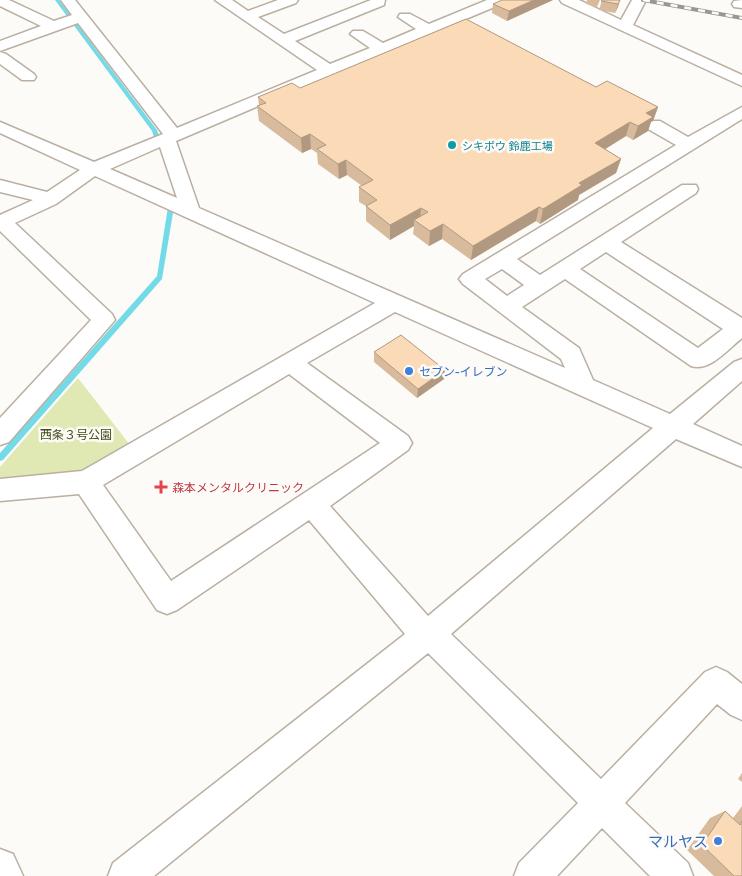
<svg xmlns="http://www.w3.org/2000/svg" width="742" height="876" font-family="'Golos Text','Noto Sans JP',sans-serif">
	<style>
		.green { fill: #e0e8b4 }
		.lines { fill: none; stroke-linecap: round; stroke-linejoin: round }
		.stream { fill: #73dbe8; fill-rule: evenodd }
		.minor-casing { stroke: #baafa2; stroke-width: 3 }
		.minor { fill: #fff; fill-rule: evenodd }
		.rail-casing { stroke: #9a9793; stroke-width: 4 }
		.rail { stroke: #fdfbf8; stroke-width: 2.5; stroke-dasharray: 7; stroke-linecap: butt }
		.wall { fill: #d8bb9d }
		.shaded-wall { fill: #b09980 }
		.building { fill: #fbdab7; stroke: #b09980 }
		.culture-dot { fill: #0f9aa8; stroke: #fdfbf8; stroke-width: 2 }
		.shop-dot { fill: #3f7fe0; stroke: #fdfbf8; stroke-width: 2 }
		.health-dot { fill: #e0444e; stroke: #fdfbf8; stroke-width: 2 }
		.labels { text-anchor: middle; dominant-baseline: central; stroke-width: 5; stroke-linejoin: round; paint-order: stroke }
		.far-culture-label { font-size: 11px; fill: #0d838f; stroke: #fdfbf8; text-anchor: start }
		.shop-label { font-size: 12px; fill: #366cbe; stroke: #fdfbf8; text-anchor: start }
		.park-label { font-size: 12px; fill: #454b13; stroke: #fdfbf8 }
		.health-label { font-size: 12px; fill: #be3a42; stroke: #fdfbf8; text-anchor: start }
		.near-shop-label { font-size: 15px; fill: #366cbe; stroke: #fdfbf8; text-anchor: end }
	</style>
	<rect width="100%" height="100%" fill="#fdfbf8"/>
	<!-- green -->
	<path class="green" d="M78 378 130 445 74 476 0 484V467Z"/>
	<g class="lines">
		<!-- stream -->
		<path class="stream" d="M55 0H59L157 130 162 145 161 146H157L152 131Z
			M171 205 174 207 162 279 3 460 0 461V453L157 276 168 207Z"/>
		<!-- minor casing -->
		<g class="minor-casing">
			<path id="minor" d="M0 0H9L54 21 72 15 61 0H75L177 128 317 70 215 0H232L248 11 278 0H298L296 3 258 17 284 34 371 0H385L384 5 295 41 330 64 370 48 350 34 353 31H363L383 43 416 29 398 17 400 14H410L429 24 487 0H506L504 3 339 72 337 75 329 76 176 141 199 208 565 368 561 359 463 284 459 279 463 274 676 145 648 129 645 125 648 121H660L688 137 742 107V119L517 259 540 275 682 185H696L698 189 696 193 621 242 742 318V338C728 349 710 372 691 366L565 279 522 307 579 348 593 380 670 414 734 362 742 359V381L693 424 742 446V467L676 439 451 634 601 779 705 672 716 667 727 672 742 684V720L731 715 717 704 625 803 688 863 693 876H650L602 828 557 876H514L519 863 578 803 428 653 154 876H108L113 863 405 634 309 520 177 610 167 614 157 610 79 494 0 501V479L82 471 375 303 95 176 56 204 15 223 112 314 115 320 9 442 0 445V418L91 320 0 231V215L33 200 0 192V180L47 192 80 170 0 133V122L94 162 163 134 78 23 0 51V41L41 26 0 6ZM160 147 177 198 110 169ZM606 252 723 329 698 348 580 269ZM502 269 524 285 507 296 485 279ZM395 312 653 428 428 616 330 506 408 450 412 443 408 436 307 363ZM289 374 380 443 171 581 103 485Z
				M560 0H579L621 20 632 0H646L633 25 742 75V86L562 3Z
				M742 0V8L734 7 732 4 734 1Z
				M0 52 6 54 34 74 36 77 34 80H22L0 64Z
				M0 849 13 854 23 876H0Z"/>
		</g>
		<!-- minor -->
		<use href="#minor" class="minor"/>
		<!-- rail casing -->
		<g class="rail-casing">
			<path id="rail" d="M643 0 742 18"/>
		</g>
		<!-- rail -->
		<use href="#rail" class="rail"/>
	</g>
	<!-- wall -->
	<path class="wall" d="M553 0 507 21 492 13 493 4Z
		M587 0H600L597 7 586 4Z
		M602 0H620L615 13 599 10Z
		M596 87 658 107 653 121 651 122 648 131 633 140 626 136 605 149 621 159 616 173 579 195 578 200 540 224 536 221 471 260 442 239 429 246 413 234 414 226 390 240 366 221V206L359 202V187L362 186 347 175 339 179 318 164 317 153 311 149 302 153 259 121 257 106H259L258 97 300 88Z
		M374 352 444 379 417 398 374 362Z
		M742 773V782L738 779Z
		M742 806V876H714L687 850 710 818 725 811 733 818Z"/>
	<!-- shaded-wall -->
	<path class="shaded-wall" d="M534 0H553L507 21 509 11Z
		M620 0 618 7 615 13 618 4Z
		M658 107 653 121 651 122 648 131 633 140 638 126 646 113Z
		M630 122 626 136 591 158 595 143Z
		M310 134 311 149 302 153 301 138Z
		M621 159 616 173 579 195 578 200 540 224 543 209 579 183Z
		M346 160 347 175 339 179 338 164Z
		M539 207 536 221 471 260 473 246Z
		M421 208 420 222 414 220V226L390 240V225Z
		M443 224 442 239 429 246 430 231Z
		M445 370 444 379 417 398 418 389Z"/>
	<!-- building -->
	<path class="building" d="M502 0H534L509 11 493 4Z
		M602 0H620L618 4 601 1Z
		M466 19 596 87 607 81 658 107 646 113 653 117 638 126 630 122 595 143 621 159 579 183 582 185 543 209 539 207 473 246 443 224 430 231 414 220 428 212 421 208 390 225 366 206 377 200 359 187 373 180 346 160 338 164 317 149 326 145 310 134 301 138 257 106 266 103 258 97 292 83 300 88Z
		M401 335 445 370 418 389 374 352Z
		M725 811 740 825 742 821V876H734L702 845Z"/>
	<!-- markers -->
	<circle class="culture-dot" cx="452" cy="145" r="5"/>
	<g class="shop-dot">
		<circle cx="409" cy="371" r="5"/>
		<circle cx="718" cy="841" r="5"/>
	</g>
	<path class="health-dot" d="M158.5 479.5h5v5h5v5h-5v5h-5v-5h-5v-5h5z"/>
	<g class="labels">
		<!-- far-culture labels -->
		<g class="far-culture-label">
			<text x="462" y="145">シキボウ 鈴鹿工場</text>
		</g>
		<!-- shop labels -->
		<g class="shop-label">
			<text x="419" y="371">セブン-イレブン</text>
		</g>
		<!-- park labels -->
		<g class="park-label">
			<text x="76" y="434">西条３号公園</text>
		</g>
		<!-- health labels -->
		<g class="health-label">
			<text x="172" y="487">森本メンタルクリニック</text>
		</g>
		<!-- near-shop labels -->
		<g class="near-shop-label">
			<text x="708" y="841">マルヤス</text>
		</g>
	</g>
</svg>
